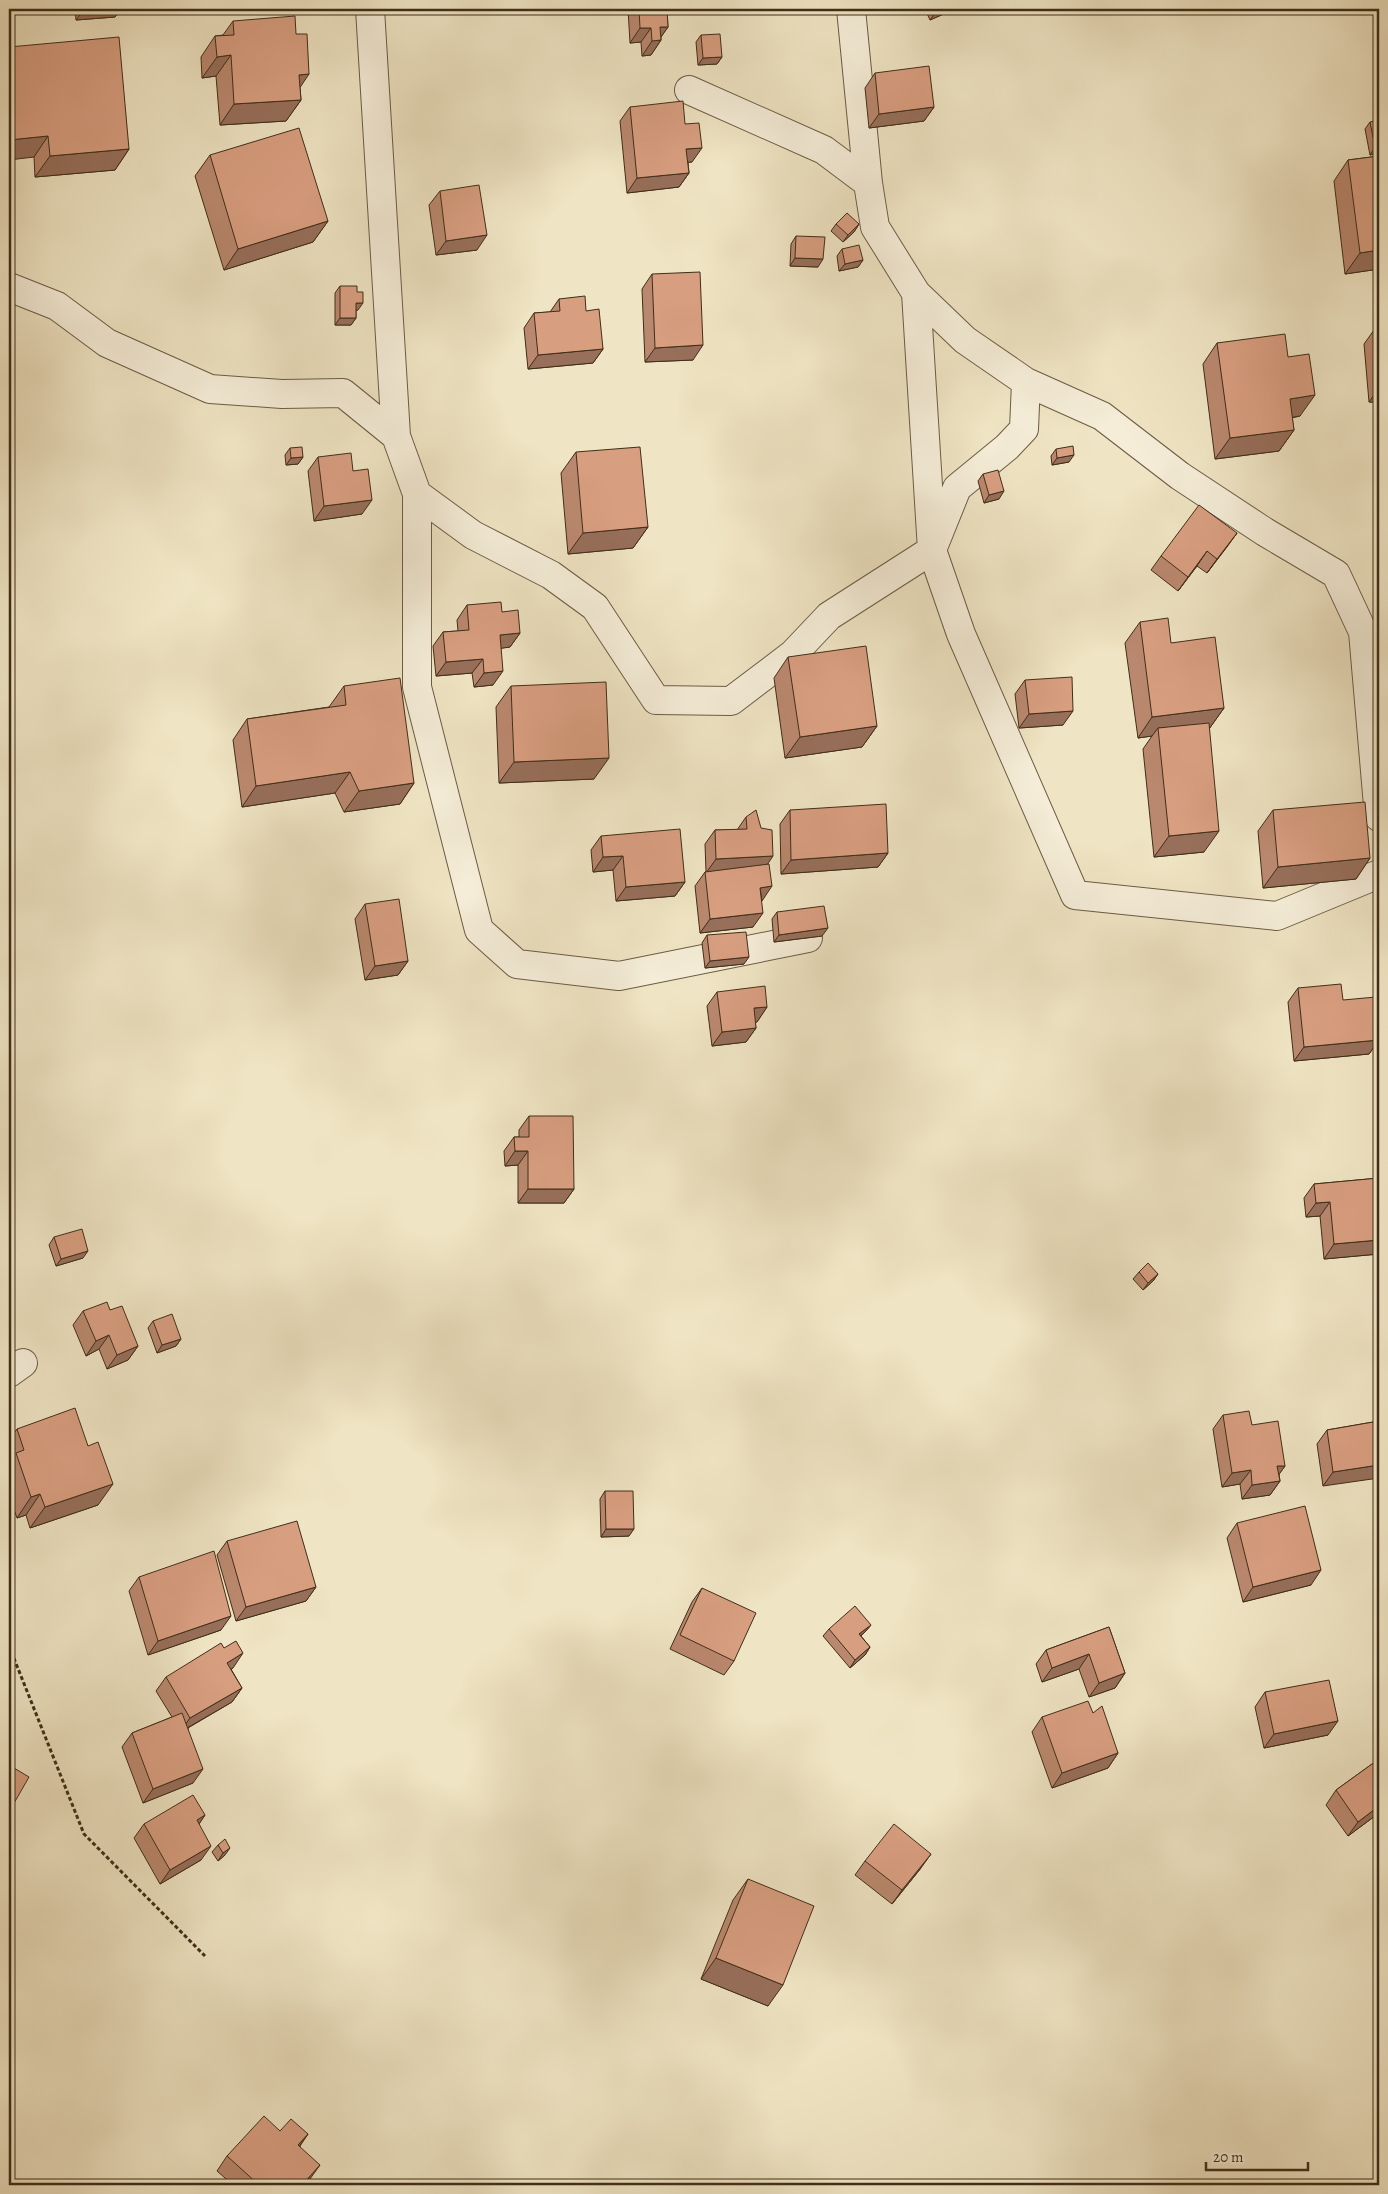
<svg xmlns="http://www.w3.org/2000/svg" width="1388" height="2194" font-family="Alegreya,serif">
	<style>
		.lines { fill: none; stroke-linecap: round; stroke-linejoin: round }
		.minor-casing { stroke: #6c5c44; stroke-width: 30 }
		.path { stroke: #402e19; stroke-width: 3; stroke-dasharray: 4 2.5; stroke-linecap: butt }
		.minor { stroke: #f5edd8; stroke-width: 28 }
		.wall { fill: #ba886e; stroke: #402e19 }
		.shaded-wall { fill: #976f5a; stroke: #402e19 }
		.building { fill: #d89e80; stroke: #402e19 }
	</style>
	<rect width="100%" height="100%" fill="#efe4c3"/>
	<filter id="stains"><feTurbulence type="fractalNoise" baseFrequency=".004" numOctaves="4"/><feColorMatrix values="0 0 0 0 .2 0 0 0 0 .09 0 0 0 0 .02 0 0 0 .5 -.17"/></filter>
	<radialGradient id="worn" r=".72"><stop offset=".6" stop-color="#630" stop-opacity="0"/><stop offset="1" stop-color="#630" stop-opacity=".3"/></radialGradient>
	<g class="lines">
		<!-- minor casing -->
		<g class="minor-casing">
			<path id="minor" d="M370 9 396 436
				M851 9 868 183
				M689 90 824 150 868 183 875 227 916 293 965 340 1026 382 1102 416 1180 476 1265 532 1336 574 1363 632 1379 817
				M9 287 57 306 107 343 210 389 282 394 343 393 396 436 417 494 473 535 551 575 595 607 656 700 731 701 793 654 829 616 932 550 957 488 1007 447 1024 429 1026 382
				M916 293 932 550 961 634 1075 895 1277 916 1379 874
				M417 494V687L479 930 517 964 619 976 808 938
				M9 1373 23 1363"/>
		</g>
		<!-- path -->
		<path class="path" d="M9 1646 84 1834 205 1956"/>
		<!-- minor -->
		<use href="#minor" class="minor"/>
	</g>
	<!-- wall -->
	<path class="wall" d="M75 9H121L115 17 76 20Z
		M628 9H667L668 27 661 37V40L651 55 642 56 641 42 630 43Z
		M925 9H955L930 20Z
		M233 21 300 88 301 100 286 121 220 125 216 76 202 78 201 57 215 36 223 35Z
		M701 35 722 57 717 64 698 65 696 42Z
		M9 47 129 149 115 170 35 177 34 157Z
		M875 73 934 107 924 121 869 128 865 88Z
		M630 107 685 124 692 162H688L689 173 679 187 627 193 620 121Z
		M1370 122 1379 153 1370 155 1365 129Z
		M210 155 328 221 313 242 224 270 195 176Z
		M1379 156V269L1345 274 1334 181 1348 160Z
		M440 191 477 250 436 255 429 205Z
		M836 224H859L854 232 843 242 831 231Z
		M796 236 818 267 790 266 791 244Z
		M842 249 863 260 858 267 839 271 837 256Z
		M652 274 693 360 645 362 642 289Z
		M340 286 358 310H356V318L351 325H335V293Z
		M559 299 586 311 603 349 593 363 528 369 524 328 534 313 550 312Z
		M1379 329V402H1369L1364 344 1374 330Z
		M1217 343 1288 357 1300 416 1292 418 1294 430 1279 451 1215 459 1203 364Z
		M290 448 303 457 298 464 286 465 285 455Z
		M1056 449 1069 462 1052 465 1051 456Z
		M576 452 648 527 633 548 568 554 561 473Z
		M318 457 353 471 362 514 314 521 308 471Z
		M983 474 999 499 984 503 978 481Z
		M1237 533 1207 573 1197 566 1178 591 1151 570 1161 556Z
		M1379 552V576H1374L1375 558Z
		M467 605 502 612 520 633 510 647 501 648 493 685 474 687 472 673 436 676 433 646 443 632 458 631 457 620Z
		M1379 620V707L1376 626Z
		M1140 622 1171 643 1224 708 1209 729 1204 852 1154 857 1143 749 1152 736 1138 738 1125 643Z
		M788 657 877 726 862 747 785 758 774 678Z
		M1025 680 1063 725 1019 728 1015 694Z
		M344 686 414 783 400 804 344 812 335 793 242 807 233 740 247 719 329 707Z
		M511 686 594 779 499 783 496 707Z
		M790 810 888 853 878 867 781 874 780 824Z
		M1273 810 1370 858 1356 879 1263 888 1258 831Z
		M746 817 768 864 761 901 753 927 700 933 695 886 705 872H706L705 844 715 830H737Z
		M601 836 685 882 675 896 616 901 613 870 593 872 591 850Z
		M365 904 408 961 398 975 365 980 355 919Z
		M777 912 822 936 774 942 772 919Z
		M707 935 744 964 705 968 702 943Z
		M1298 988 1343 1000 1379 1040 1369 1054 1294 1061 1288 1002Z
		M717 992 767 1007 757 1022H755L756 1028 746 1042 712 1046 707 1006Z
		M529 1116 574 1189 564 1203H518V1165L505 1166 504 1151 514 1137H519V1130Z
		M1379 1178V1254L1324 1259 1320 1216 1306 1217 1304 1198 1314 1184Z
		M54 1237 83 1258 56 1266 49 1245Z
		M1139 1272 1158 1274 1153 1281 1143 1290 1133 1279Z
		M110 1310 138 1346 128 1360 107 1369 99 1349 86 1356 73 1325 83 1311Z
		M153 1321 181 1339 176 1346 157 1353 148 1328Z
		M1223 1415 1252 1425 1285 1466 1279 1474 1280 1481 1270 1495 1242 1499 1240 1484 1222 1487 1213 1429Z
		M1379 1421 1323 1486 1317 1444 1327 1430Z
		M17 1429 88 1446 98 1505 30 1528 26 1515 17 1518 9 1496V1440Z
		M605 1491 629 1536 601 1537 600 1499Z
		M1237 1523 1311 1585 1243 1602 1227 1538Z
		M227 1541 316 1587 306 1601 236 1621 217 1555Z
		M139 1577 221 1630 148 1655 129 1591Z
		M702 1588 734 1661 724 1675 670 1649 692 1602Z
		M871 1625 865 1632 861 1636 870 1647 865 1655 850 1668 823 1636 829 1629Z
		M1109 1627 1125 1673 1115 1688 1089 1697 1079 1669 1042 1682 1036 1664 1046 1650Z
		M233 1668 231 1669 242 1688 232 1702 188 1728 193 1783 143 1803 122 1747 132 1733 172 1717 156 1691 166 1677Z
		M1265 1692 1328 1735 1264 1748 1255 1707Z
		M1093 1713 1118 1753 1108 1768 1052 1788 1032 1732 1042 1717Z
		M1379 1759V1813L1348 1836 1326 1805 1336 1790Z
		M205 1815 199 1824 201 1860 160 1884 134 1838 144 1824Z
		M218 1845 225 1855 218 1861 212 1852Z
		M865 1861 921 1868 892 1904 855 1875Z
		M748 1879 768 2006 701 1979 733 1900Z
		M280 2131 308 2134 300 2146 310 2179 305 2185H233L217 2171 227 2156Z"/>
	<!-- shaded-wall -->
	<path class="shaded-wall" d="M84 9H121L115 17 76 20Z
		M938 9H955L930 20Z
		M660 27H668L658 41 661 40 651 55 642 56 652 41Z
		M640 28H651L641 42 630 43Z
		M231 55 216 76 202 78 217 57Z
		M722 57 717 64 698 65 703 58Z
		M309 74 295 95 299 75Z
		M301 100 286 121 220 125 234 104Z
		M934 107 924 121 869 128 879 114Z
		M48 136 34 157 9 160V140Z
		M1379 146V153L1370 155 1375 147Z
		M702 148 692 162 676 163 686 149Z
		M129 149 115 170 35 177 50 156Z
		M689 173 679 187 627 193 637 178Z
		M328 221 313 242 224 270 238 249Z
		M859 224 854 232 843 242 848 235Z
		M487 235 477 250 436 255 446 241Z
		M1379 250V269L1345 274 1360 253Z
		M795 258 823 259 818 267 790 266Z
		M863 260 858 267 839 271 845 264Z
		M356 303H363L358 310H351Z
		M340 318H356L351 325H335Z
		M703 345 693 360 645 362 655 348Z
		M603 349 593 363 528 369 538 355Z
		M1379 388V402H1369Z
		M1315 395 1300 416 1275 420 1290 399Z
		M1294 430 1279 451 1215 459 1230 438Z
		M1074 455 1069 462 1052 465 1057 458Z
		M303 457 298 464 286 465 291 458Z
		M1004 491 999 499 984 503 989 495Z
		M372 500 362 514 314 521 324 506Z
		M648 527 633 548 568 554 583 533Z
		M1237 533 1227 547 1207 573 1217 559Z
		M1207 551 1197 566 1178 591 1188 577Z
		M1379 569V576H1374Z
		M520 633 510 647 490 650 500 635Z
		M483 659 472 673 436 676 446 662Z
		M503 671 493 685 474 687 484 673Z
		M1224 708 1209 729 1158 728 1152 736 1138 738 1152 717Z
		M1073 711 1063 725 1019 728 1029 714Z
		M877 726 862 747 785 758 800 737Z
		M609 758 594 779 499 783 514 762Z
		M350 772 335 793 242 807 256 786Z
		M414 783 400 804 344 812 359 791Z
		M1219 831 1204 852 1154 857 1169 836Z
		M888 853 878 867 781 874 791 860Z
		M623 856 613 870 593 872 603 857Z
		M773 856 763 871 706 873 716 859Z
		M1370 858 1356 879 1263 888 1278 867Z
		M685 882 675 896 616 901 626 887Z
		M772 886 762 901 760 888Z
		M763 913 753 927 700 933 710 919Z
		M828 928 822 936 774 942 779 935Z
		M749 957 744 964 705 968 710 961Z
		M408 961 398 975 365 980 375 966Z
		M767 1007 757 1022 744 1023 754 1008Z
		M756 1028 746 1042 712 1046 722 1032Z
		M1379 1040 1369 1054 1294 1061 1304 1047Z
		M515 1151H528L518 1165 505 1166Z
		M528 1189H574L564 1203H518Z
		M1330 1202 1320 1216 1306 1217 1316 1203Z
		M1379 1240V1254L1324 1259 1334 1244Z
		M88 1251 83 1258 56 1266 61 1259Z
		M1158 1274 1153 1281 1143 1290 1148 1283Z
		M109 1335 99 1349 86 1356 96 1341Z
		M181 1339 176 1346 157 1353 162 1345Z
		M138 1346 128 1360 107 1369 117 1355Z
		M1379 1465V1478L1323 1486 1333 1472Z
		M1277 1466H1285L1275 1480Z
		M1251 1470 1240 1484 1222 1487 1232 1473Z
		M1280 1481 1270 1495 1242 1499 1252 1485Z
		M113 1484 98 1505 30 1528 45 1507Z
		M40 1494 26 1515 17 1518 31 1497Z
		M606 1529H634L629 1536 601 1537Z
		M1321 1570 1311 1585 1243 1602 1253 1587Z
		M316 1587 306 1601 236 1621 246 1607Z
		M231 1616 221 1630 148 1655 158 1641Z
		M871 1625 865 1632 854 1641 859 1634Z
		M870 1647 865 1655 850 1668 855 1660Z
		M243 1653 233 1668 217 1677 227 1663Z
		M1089 1654 1079 1669 1042 1682 1052 1668Z
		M1125 1673 1115 1688 1089 1697 1099 1683Z
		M242 1688 232 1702 180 1732 190 1718Z
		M1338 1721 1328 1735 1264 1748 1274 1734Z
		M1118 1753 1108 1768 1052 1788 1062 1773Z
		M203 1769 193 1783 143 1803 153 1789Z
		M1379 1806V1813L1348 1836 1358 1822Z
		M205 1815 195 1830 197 1820Z
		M211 1846 201 1860 160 1884 170 1870Z
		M230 1848 225 1855 218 1861 223 1853Z
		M931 1854 921 1868 892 1904 902 1890Z
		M716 1958 783 1985 768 2006 701 1979Z
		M308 2134 298 2148V2145Z
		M320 2165 310 2179 305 2185H302Z"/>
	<!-- building -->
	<path class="building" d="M639 9H667L668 27H660L661 40 652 41 651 28H640Z
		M295 16 296 34H307L309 74 299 75 301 100 234 104 231 55 217 57 215 36 234 35 233 21Z
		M720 34 722 57 703 58 701 35Z
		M119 37 129 149 50 156 48 136 9 140V47Z
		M929 66 934 107 879 114 875 73Z
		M683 101 685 124 699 123 702 148 686 149 689 173 637 178 630 107Z
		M1379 120V146L1375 147 1370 122Z
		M299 128 328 221 238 249 210 155Z
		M1379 156V250L1360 253 1348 160Z
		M479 185 487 235 446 241 440 191Z
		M847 213 859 224 848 235 836 224Z
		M796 236 825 237 823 259 795 258Z
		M859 245 863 260 845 264 842 249Z
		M700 272 703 345 655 348 652 274Z
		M340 286H357V292H363V303H356V318H340Z
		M585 296 586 311 599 309 603 349 538 355 534 313 560 311 559 299Z
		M1379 329V387L1374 330Z
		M1285 334 1288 357 1309 354 1315 395 1290 399 1294 430 1230 438 1217 343Z
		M1073 446 1074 455 1057 458 1056 449Z
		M302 447 303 457 291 458 290 448Z
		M640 447 648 527 583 533 576 452Z
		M351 453 353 471 368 469 372 500 324 506 318 457Z
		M998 470 1004 491 989 495 983 474Z
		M1199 505 1237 533 1217 559 1207 551 1188 577 1161 556Z
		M501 602 502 612 518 610 520 633 500 635 503 671 484 673 483 659 446 662 443 632 469 630 467 605Z
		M1168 618 1171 643 1215 637 1224 708 1152 717 1140 622Z
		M866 646 877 726 800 737 788 657Z
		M1072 677 1073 711 1029 714 1025 680Z
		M400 678 414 783 359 791 350 772 256 786 247 719 346 705 344 686Z
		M606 682 609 758 514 762 511 686Z
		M1209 723 1219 831 1169 836 1158 728Z
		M1365 802 1370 858 1278 867 1273 810Z
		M886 804 888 853 791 860 790 810Z
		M756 810 761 828 772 830 773 856 716 859 715 830 747 829 746 817Z
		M680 829 685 882 626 887 623 856 603 857 601 836Z
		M769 864 772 886 760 888 763 913 710 919 705 872Z
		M399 899 408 961 375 966 365 904Z
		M824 906 828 928 779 935 777 912Z
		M746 932 749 957 710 961 707 935Z
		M1341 984 1343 1000 1376 997 1379 1040 1304 1047 1298 988Z
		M765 986 767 1007 754 1008 756 1028 722 1032 717 992Z
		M529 1116H573L574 1189H528V1151H515L514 1137H529Z
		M1379 1178V1240L1334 1244 1330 1202 1316 1203 1314 1184Z
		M82 1229 88 1251 61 1259 54 1237Z
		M1148 1263 1158 1274 1148 1283 1139 1272Z
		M107 1302 110 1310 122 1306 138 1346 117 1355 109 1335 96 1341 83 1311Z
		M172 1314 181 1339 162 1345 153 1321Z
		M75 1408 88 1446 98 1442 113 1484 45 1507 40 1494 31 1497 16 1453 24 1450 17 1429Z
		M1249 1411 1252 1425 1278 1421 1285 1466H1277L1280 1481 1252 1485 1251 1470 1232 1473 1223 1415Z
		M1379 1421V1465L1333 1472 1327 1430Z
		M605 1491H633L634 1529H606Z
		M1305 1506 1321 1570 1253 1587 1237 1523Z
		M297 1521 316 1587 246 1607 227 1541Z
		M214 1551 231 1616 158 1641 139 1577Z
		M702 1588 756 1613 734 1661 680 1635Z
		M855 1606 871 1625 859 1634 870 1647 855 1660 829 1629Z
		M1109 1627 1125 1673 1099 1683 1089 1654 1052 1668 1046 1650Z
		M236 1641 243 1653 227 1663 242 1688 190 1718 166 1677 221 1643 224 1648Z
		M1329 1680 1338 1721 1274 1734 1265 1692Z
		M1088 1701 1093 1713 1102 1706 1118 1753 1062 1773 1042 1717Z
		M182 1713 203 1769 153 1789 132 1733Z
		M1379 1759V1806L1358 1822 1336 1790Z
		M9 1765 29 1777 9 1812Z
		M193 1795 205 1815 197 1820 211 1846 170 1870 144 1824Z
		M894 1824 931 1854 902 1890 865 1861Z
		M225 1839 230 1848 223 1853 218 1845Z
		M748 1879 814 1906 783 1985 716 1958Z
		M264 2116 280 2131 291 2119 308 2134 298 2145 320 2165 302 2185H259L227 2156Z"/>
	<!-- margin -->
	<rect width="1388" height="2194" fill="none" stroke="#efe4c3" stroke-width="30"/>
	<rect x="10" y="10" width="1368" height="2174" fill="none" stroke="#402e19" stroke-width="2.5"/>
	<rect x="15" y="15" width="1358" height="2164" fill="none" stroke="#402e19"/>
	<!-- scale -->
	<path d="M1206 2162v8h102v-8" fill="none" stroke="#402e19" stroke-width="2.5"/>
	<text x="1213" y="2162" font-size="15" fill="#402e19" stroke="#f5edd8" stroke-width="4" paint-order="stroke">20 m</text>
	<rect width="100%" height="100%" filter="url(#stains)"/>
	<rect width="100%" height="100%" fill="url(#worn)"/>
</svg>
